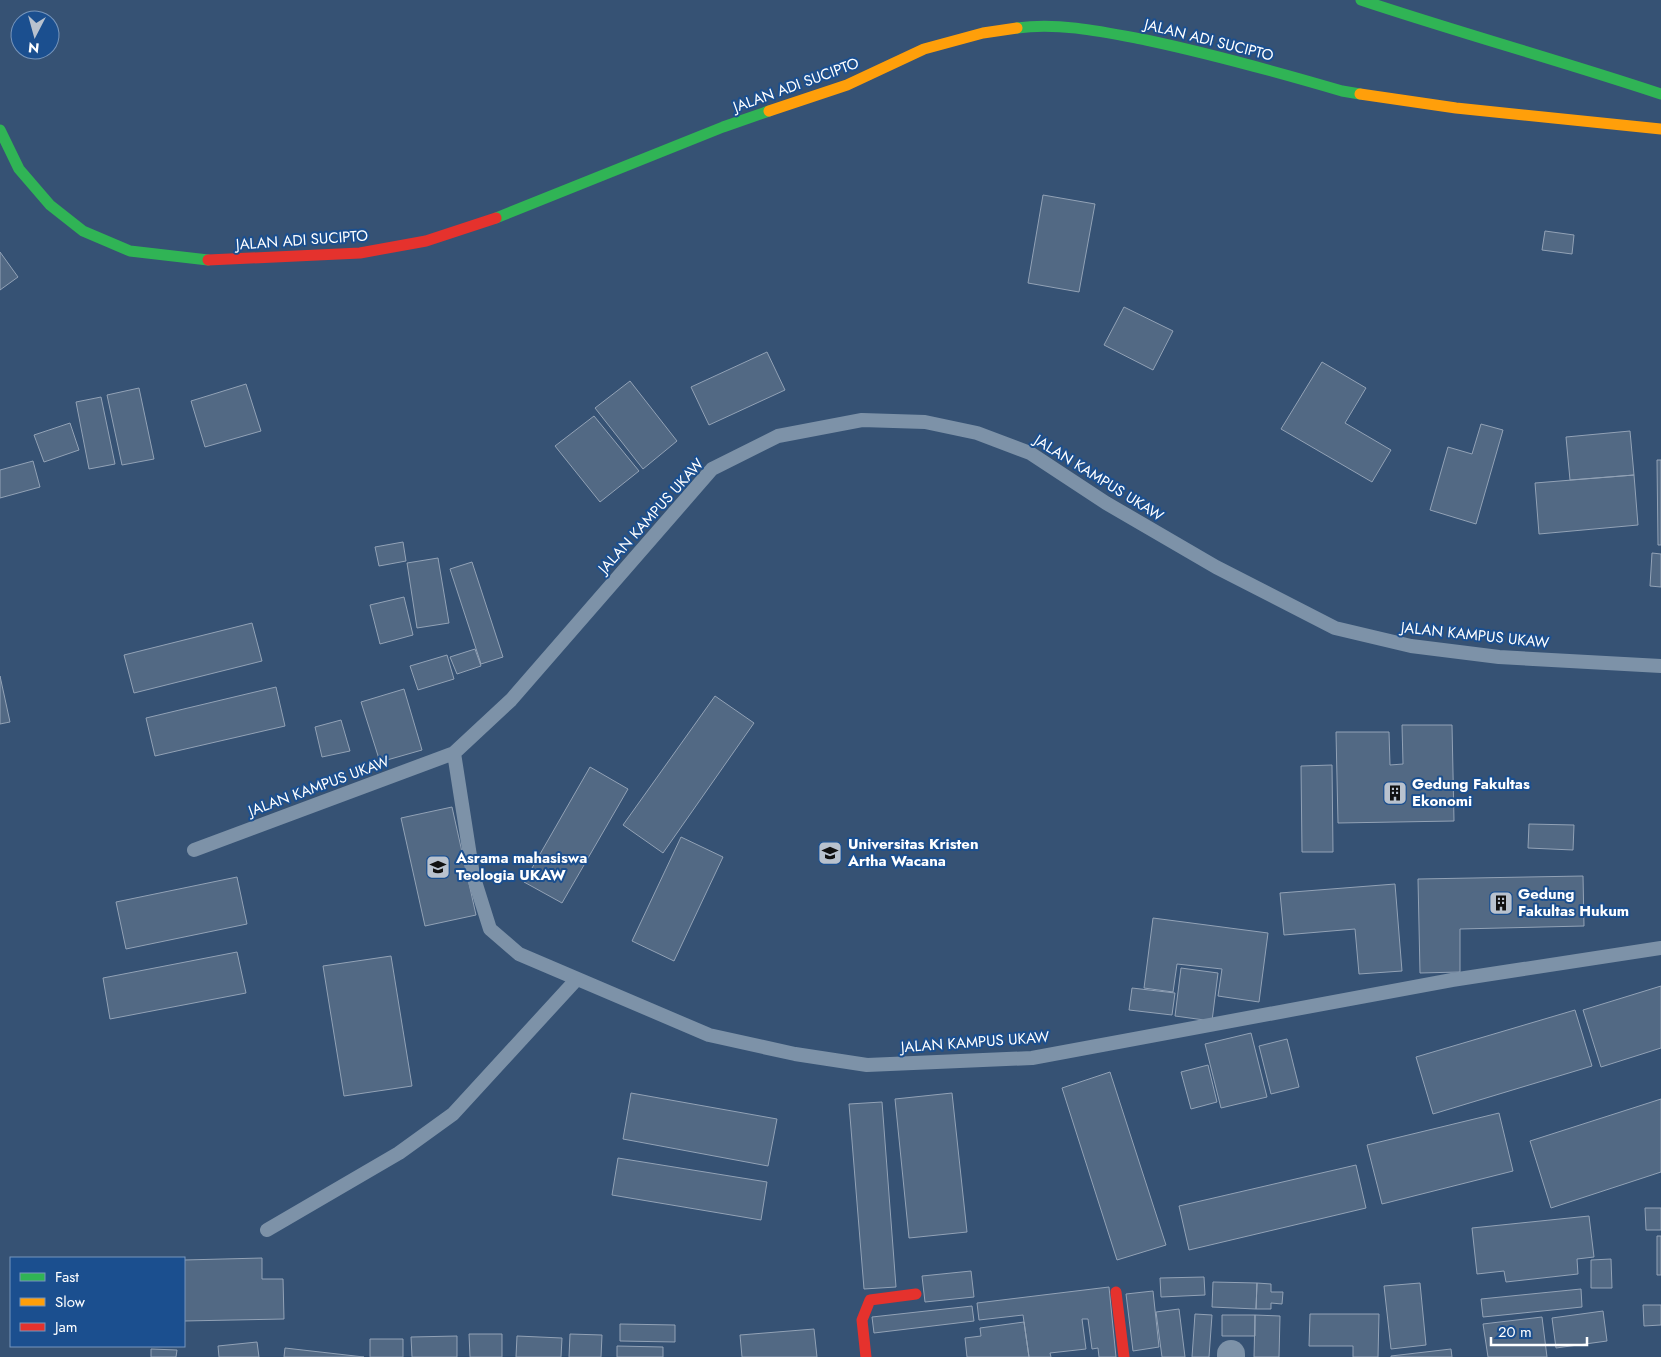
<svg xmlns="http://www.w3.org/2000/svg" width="1661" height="1357" font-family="Jost,sans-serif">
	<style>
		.building { fill: #526984; stroke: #92a2b6 }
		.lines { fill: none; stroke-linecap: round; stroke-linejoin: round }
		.lane { stroke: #7d92a8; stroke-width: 14 }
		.street { stroke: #7d92a8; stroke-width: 28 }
		.fast { stroke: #30b455; stroke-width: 11 }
		.slow { stroke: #ff9f0a; stroke-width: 11 }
		.jam { stroke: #e5322d; stroke-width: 11 }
		.labels { text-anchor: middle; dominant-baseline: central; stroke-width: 4; stroke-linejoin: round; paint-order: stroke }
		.street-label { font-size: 15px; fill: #fff; stroke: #1b4f8f }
		.poi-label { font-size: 15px; font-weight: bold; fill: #fff; stroke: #1b4f8f; text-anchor: start }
	</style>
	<rect width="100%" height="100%" fill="#365274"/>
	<!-- building -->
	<path class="building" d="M1043 195 1095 204 1079 292 1028 283Z
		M1545 231 1574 235 1572 254 1542 250Z
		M0 252 18 277 0 290Z
		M1124 307 1173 331 1153 370 1104 345Z
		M767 352 785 390 709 425 691 387Z
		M1322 362 1366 388 1345 423 1391 450 1372 482 1281 429Z
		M630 381 677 441 643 469 595 408Z
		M246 384 261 431 205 447 191 401Z
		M139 388 154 459 122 465 107 395Z
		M101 397 115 464 89 469 76 402Z
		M594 416 639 471 600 502 555 446Z
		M70 423 79 450 44 462 34 435Z
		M1481 424 1503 430 1476 524 1430 510 1448 447 1472 454Z
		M1630 431 1634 475 1570 480 1566 437Z
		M1657 460H1661V545H1658Z
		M33 461 40 487 0 498V470Z
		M1634 475 1638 525 1539 534 1535 483Z
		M403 542 406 561 379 566 375 547Z
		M1652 553 1661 554V587L1650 586Z
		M438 558 449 623 417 628 407 563Z
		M472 562 503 657 481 664 450 569Z
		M404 597 413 635 380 644 370 605Z
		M252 623 262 661 134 693 124 655Z
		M475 649 481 666 457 674 450 657Z
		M447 655 454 679 418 690 410 666Z
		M0 676 10 722 0 724Z
		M276 687 285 726 155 756 146 718Z
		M404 689 422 750 380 762 361 702Z
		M715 696 754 723 663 853 623 825Z
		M341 720 350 751 322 757 315 727Z
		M1402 725H1452L1454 821 1338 823 1336 732H1389L1390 765 1403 764Z
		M1332 765 1333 852H1302L1301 766Z
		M590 767 628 789 562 903 524 882Z
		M452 807 476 915 425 926 401 818Z
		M1529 824 1574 825 1573 850 1528 848Z
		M681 837 723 857 674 961 632 941Z
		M1583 876 1584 926 1460 929V972L1420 973 1418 879Z
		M237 877 247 924 126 949 116 902Z
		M1395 884 1402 971 1359 974 1355 929 1284 935 1280 893Z
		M1153 918 1268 933 1259 1002 1218 996 1222 969 1177 964 1173 992 1144 988Z
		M237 952 246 993 110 1019 103 978Z
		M391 956 412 1086 344 1096 323 966Z
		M1181 968 1218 973 1212 1021 1175 1016Z
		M1661 986V1048L1601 1067 1583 1010Z
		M1132 988 1175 993 1172 1015 1129 1010Z
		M1575 1010 1592 1066 1433 1114 1416 1057Z
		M1251 1033 1267 1097 1221 1108 1205 1044Z
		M1287 1039 1299 1087 1271 1094 1259 1046Z
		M1208 1065 1217 1102 1191 1109 1181 1072Z
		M1110 1072 1166 1245 1117 1260 1062 1088Z
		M631 1093 777 1119 768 1166 623 1139Z
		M952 1093 967 1232 909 1238 895 1099Z
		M1661 1099V1172L1551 1208 1530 1141Z
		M882 1102 896 1287 864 1289 849 1104Z
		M1499 1113 1513 1171 1382 1204 1367 1145Z
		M618 1158 767 1182 761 1220 612 1195Z
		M1356 1165 1366 1208 1189 1250 1179 1206Z
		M1645 1208H1661V1230H1646Z
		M1589 1216 1594 1257 1577 1259 1578 1274 1506 1282 1504 1271 1477 1274 1472 1228Z
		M1657 1236H1661V1275H1657Z
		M262 1258V1279H283L284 1319 184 1321V1260Z
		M1611 1259 1612 1288H1591V1260Z
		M971 1271 974 1297 925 1302 922 1276Z
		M1204 1277 1205 1295 1161 1297 1160 1278Z
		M1213 1282 1257 1283 1256 1309 1212 1307Z
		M1257 1283 1271 1284V1292H1283L1282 1304 1271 1303V1309H1256Z
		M1420 1283 1426 1345 1391 1349 1384 1286Z
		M1109 1287 1116 1357H1099L1098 1348 1092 1349 1088 1319H1082L1086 1349 1050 1353 1051 1357H1029L1023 1315 979 1320 977 1303Z
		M1581 1289 1582 1307 1483 1317 1481 1299Z
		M1153 1291 1159 1347 1133 1351 1126 1294Z
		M1643 1305H1661V1325L1644 1326Z
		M972 1306 974 1321 874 1333 872 1317Z
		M1179 1309 1185 1357H1162L1156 1312Z
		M1603 1311 1607 1341 1556 1348 1552 1318Z
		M1195 1314 1212 1315 1209 1357H1192Z
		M1310 1314H1379L1378 1357H1353V1346H1309Z
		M1222 1315H1255V1336H1222Z
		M1255 1315 1280 1316 1279 1357H1254Z
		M1542 1317 1547 1357H1488L1483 1324Z
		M1024 1322 1029 1357H967L965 1338 981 1336 980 1328Z
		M620 1324 675 1325V1342L620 1341Z
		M814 1329 817 1357H742L740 1335Z
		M469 1334H502V1357H470Z
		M570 1334 602 1335 601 1357H569Z
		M457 1336V1357H412L411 1337Z
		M517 1336 562 1338 561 1357H516Z
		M370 1339H403V1357H370Z
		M257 1342 259 1357H219L218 1346Z
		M617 1346 663 1347V1357H617Z
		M285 1348 364 1357H284Z
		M151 1349 177 1350 176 1357H151Z
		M1451 1349 1452 1357H1391V1356Z"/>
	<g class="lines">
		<!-- lane -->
		<path class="lane" d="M454 753 473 875 490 929 519 954 709 1035 795 1054 867 1065 1032 1058 1452 980 1661 948
			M194 850 454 753 511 700 712 469 778 436 862 420 925 422 977 433 1030 453 1106 503 1216 567 1335 628 1411 646 1499 657 1661 666
			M267 1230 399 1153 453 1114 576 980"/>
		<!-- street -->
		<path class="street" d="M1231 1357V1354"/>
		<!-- fast -->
		<path class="fast" d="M1361 0C1460 33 1562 61 1661 94
			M1017 28C1059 22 1104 32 1146 40 1212 54 1277 72 1342 91L1360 94
			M0 130 19 169 50 205 83 231 130 251 208 260
			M496 218 723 127 769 111"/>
		<!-- slow -->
		<path class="slow" d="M1360 94 1456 108 1661 129
			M769 111 847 85 924 49 983 33 1017 28"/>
		<!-- jam -->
		<path class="jam" d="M208 260 360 253 426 241 496 218
			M1116 1292 1124 1357
			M866 1357 862 1320 870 1300 916 1294"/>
	</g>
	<!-- icons -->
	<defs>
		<g id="building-square" transform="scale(1.25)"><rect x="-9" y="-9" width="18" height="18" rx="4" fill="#b9c2ce" stroke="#1b4f8f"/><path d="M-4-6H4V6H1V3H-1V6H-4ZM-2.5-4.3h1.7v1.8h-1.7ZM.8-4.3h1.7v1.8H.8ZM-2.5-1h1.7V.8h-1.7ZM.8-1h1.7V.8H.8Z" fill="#111"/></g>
		<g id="university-square" transform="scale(1.25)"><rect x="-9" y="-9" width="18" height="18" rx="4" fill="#b9c2ce" stroke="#1b4f8f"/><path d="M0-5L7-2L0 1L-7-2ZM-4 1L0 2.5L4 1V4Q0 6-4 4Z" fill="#111"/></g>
	</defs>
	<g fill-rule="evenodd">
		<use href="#building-square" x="1395" y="793"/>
		<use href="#university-square" x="830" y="853"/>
		<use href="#university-square" x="438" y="867"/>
		<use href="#building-square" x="1501" y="903"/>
	</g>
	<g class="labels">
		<!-- street labels -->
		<g class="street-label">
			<text transform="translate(1209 40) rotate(14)">JALAN ADI SUCIPTO</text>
			<text transform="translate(796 85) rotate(-20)">JALAN ADI SUCIPTO</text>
			<text transform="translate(302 240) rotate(-4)">JALAN ADI SUCIPTO</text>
			<text transform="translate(1099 478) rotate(32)">JALAN KAMPUS UKAW</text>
			<text transform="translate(651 516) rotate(-48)">JALAN KAMPUS UKAW</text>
			<text transform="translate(1475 635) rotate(6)">JALAN KAMPUS UKAW</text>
			<text transform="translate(319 786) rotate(-20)">JALAN KAMPUS UKAW</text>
			<text transform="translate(975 1042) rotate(-4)">JALAN KAMPUS UKAW</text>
		</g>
		<!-- poi labels -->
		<g class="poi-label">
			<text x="1412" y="784">Gedung Fakultas<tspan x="1412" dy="17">Ekonomi</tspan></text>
			<text x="848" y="844">Universitas Kristen<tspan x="848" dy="17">Artha Wacana</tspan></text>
			<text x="456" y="858">Asrama mahasiswa<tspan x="456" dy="17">Teologia UKAW</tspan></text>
			<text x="1518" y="894">Gedung<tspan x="1518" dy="17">Fakultas Hukum</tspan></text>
		</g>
	</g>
	<!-- legend -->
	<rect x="10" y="1257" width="175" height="90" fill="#1b4f8f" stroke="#7695bc"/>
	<rect x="20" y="1273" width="25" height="8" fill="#30b455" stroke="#7695bc"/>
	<text x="55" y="1282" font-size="15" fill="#ffffff">Fast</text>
	<rect x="20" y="1298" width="25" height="8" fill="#ff9f0a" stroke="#7695bc"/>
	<text x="55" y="1307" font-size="15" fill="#ffffff">Slow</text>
	<rect x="20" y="1323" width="25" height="8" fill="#e5322d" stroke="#7695bc"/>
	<text x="55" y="1332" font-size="15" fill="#ffffff">Jam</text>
	<!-- north arrow -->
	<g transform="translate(35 35) rotate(186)"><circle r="24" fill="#1b4f8f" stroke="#7695bc"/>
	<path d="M0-4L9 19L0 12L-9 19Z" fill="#b9c2ce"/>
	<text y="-8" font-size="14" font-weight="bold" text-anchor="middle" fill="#ffffff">N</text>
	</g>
	<!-- scale -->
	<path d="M1491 1337v8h96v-8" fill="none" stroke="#ffffff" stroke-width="2.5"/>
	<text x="1498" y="1337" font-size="15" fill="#ffffff" stroke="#1b4f8f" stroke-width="4" paint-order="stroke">20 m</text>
</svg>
